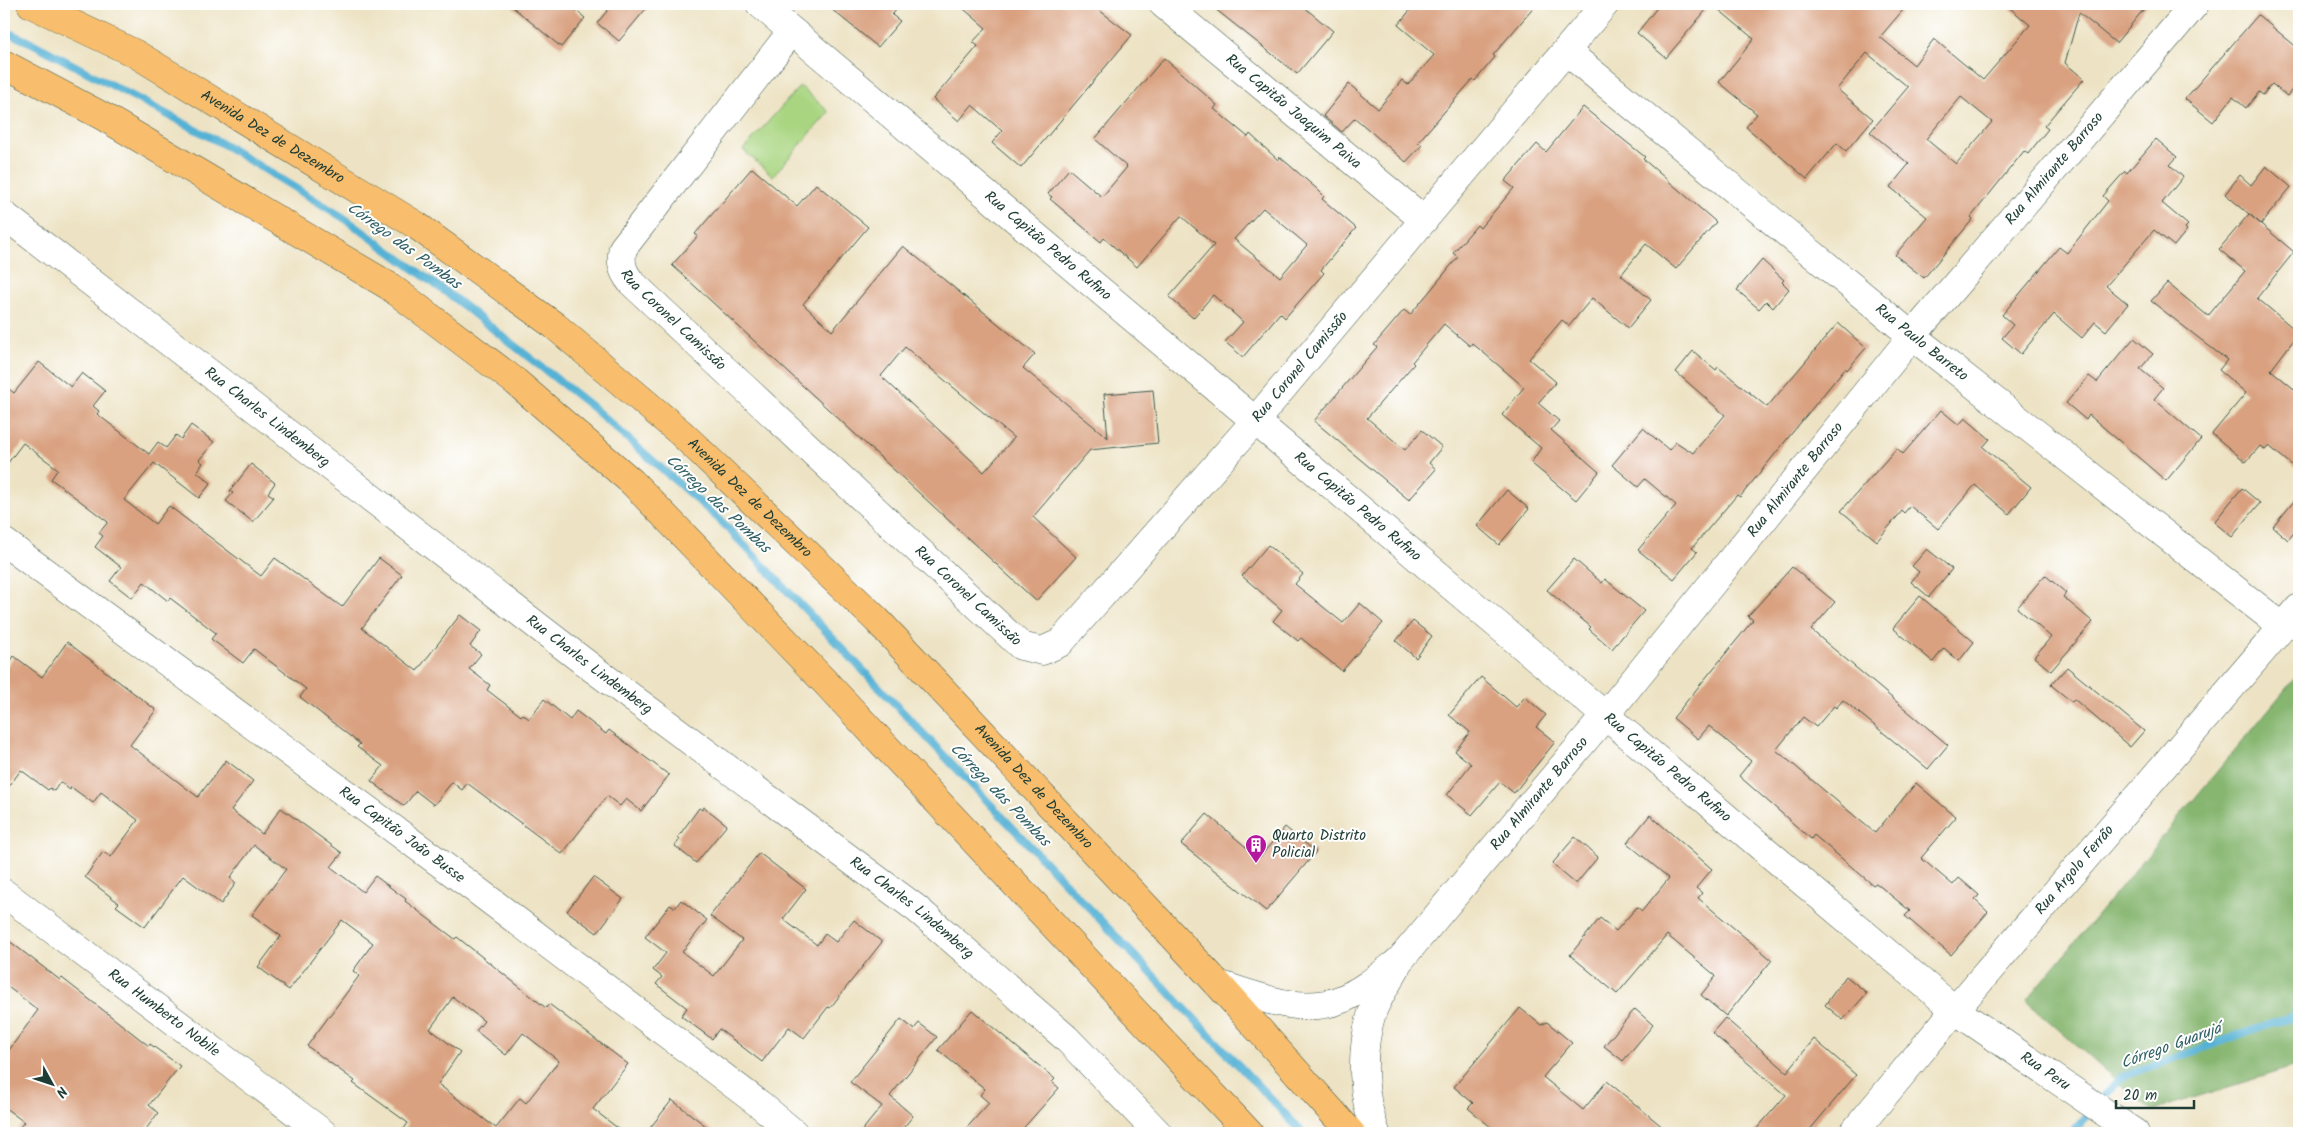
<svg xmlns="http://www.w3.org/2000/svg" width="2303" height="1137" font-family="Kalam,sans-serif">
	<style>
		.green { fill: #a9d581; stroke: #64895a }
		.forest { fill: #86b66f; stroke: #527a52 }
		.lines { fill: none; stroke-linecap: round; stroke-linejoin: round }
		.stream { stroke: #57b2d5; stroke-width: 8 }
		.building { fill: #d9a180; fill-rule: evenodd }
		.minor-casing { stroke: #3e564a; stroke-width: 29 }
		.tertiary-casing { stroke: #3e564a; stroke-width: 29 }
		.trunk-casing { stroke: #3e564a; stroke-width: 29 }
		.minor { stroke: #fff; stroke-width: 28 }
		.tertiary { stroke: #fff; stroke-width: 28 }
		.trunk { stroke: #f9be6d; stroke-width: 28 }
		.labels { text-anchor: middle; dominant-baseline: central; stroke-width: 4; stroke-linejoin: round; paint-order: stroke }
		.street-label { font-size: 15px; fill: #1f3d34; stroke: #fff }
		.poi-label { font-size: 15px; fill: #1f3d34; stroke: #fff; text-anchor: start }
		.water-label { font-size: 16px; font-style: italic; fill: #306064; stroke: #fff }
	</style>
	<rect width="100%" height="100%" fill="#fff"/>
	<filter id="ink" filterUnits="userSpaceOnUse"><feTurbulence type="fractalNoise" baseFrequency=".02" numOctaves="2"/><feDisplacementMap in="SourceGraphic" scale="10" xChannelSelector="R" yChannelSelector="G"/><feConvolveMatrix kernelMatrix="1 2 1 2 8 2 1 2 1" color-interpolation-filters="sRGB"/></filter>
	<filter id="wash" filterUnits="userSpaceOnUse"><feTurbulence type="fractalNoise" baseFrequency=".0096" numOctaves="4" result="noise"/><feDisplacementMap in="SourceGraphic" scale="20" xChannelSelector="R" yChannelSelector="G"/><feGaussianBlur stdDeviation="1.12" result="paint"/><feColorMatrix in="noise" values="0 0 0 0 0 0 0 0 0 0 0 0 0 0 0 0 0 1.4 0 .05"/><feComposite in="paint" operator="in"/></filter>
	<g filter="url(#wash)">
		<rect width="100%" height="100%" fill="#ede3c4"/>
		<!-- green -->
		<path class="green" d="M800 86 829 112 773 176 743 150Z"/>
		<!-- forest -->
		<path class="forest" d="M2299 673V1065L2151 1111 2026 1001Z"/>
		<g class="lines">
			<!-- stream -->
			<path class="stream" d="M4 31 32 43 223 144 344 218 454 298 592 407 721 521 1303 1133
				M2072 1133 2121 1077 2299 1014"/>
		</g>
		<g id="blocks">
			<!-- building -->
			<path class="building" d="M509 4H568L585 18 561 47Z
				M613 4H650L619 41 597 23Z
				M825 4H901L892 15 900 21 878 47Z
				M958 4H1091L1132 35 1021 168 992 143 1002 131 972 105 959 121 933 99 978 46 973 42 986 28Z
				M1209 4H1300L1333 31 1297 74Z
				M1415 4H1537L1493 55 1495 57 1475 81 1473 79 1418 142 1422 145 1406 162 1355 118 1342 132 1323 116 1349 84 1378 109 1402 80 1408 85 1434 55 1398 25Z
				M1660 4H1711L1666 58 1637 33Z
				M1712 4H1908L1880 37 1914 65 1934 39 1983 80 2030 25 2005 4H2148L2116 43 2079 13 2065 63 2084 79 2044 126 2048 129 2028 154 2024 151 1971 217 1973 219 1924 278 1895 255 1927 217 1890 187 1909 164 1870 132 1908 87 1867 53 1837 89 1873 119 1846 151 1837 143 1807 179 1746 127 1757 114 1719 82 1754 39ZM1961 97 1992 122 1956 164 1926 139Z
				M2258 15 2299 49V81L2287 96 2272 84 2263 95 2259 92 2246 108 2233 97 2213 122 2185 99Z
				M1164 58 1217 105 1214 109 1248 137 1250 134 1278 160 1280 157 1317 189 1324 196 1322 199 1356 228 1321 270 1324 273 1285 318 1280 313 1243 357 1225 342 1243 322 1213 295 1193 318 1169 297 1214 245 1181 216 1137 267 1104 238 1101 242 1050 199 1052 197 1048 194 1069 169 1102 197 1127 167 1095 139ZM1263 208 1307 245 1280 277 1234 239Z
				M1583 107 1645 157 1643 159 1716 222 1676 269 1646 244 1621 275 1651 300 1628 328 1592 298 1569 326 1562 320 1529 359 1556 382 1538 403 1559 421 1551 430 1599 472 1576 500 1531 463 1541 448 1502 415 1524 387 1472 343 1470 346 1444 324 1412 362 1414 364 1367 418 1405 450 1422 430 1442 447 1429 463 1436 469 1409 500 1314 421 1377 347 1374 345 1404 310 1410 315 1458 257 1453 253 1477 225 1480 228 1514 188 1505 181 1537 144 1546 152Z
				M2156 139 2177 157 2170 165 2183 177 2162 203 2188 225 2185 228 2187 230 2174 246 2154 230 2106 286 2128 304 2106 331 2095 322 2082 338 2054 314 2021 354 2002 338 2013 325 2002 315 2059 247 2067 253 2108 201 2103 196 2125 171 2127 173Z
				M2266 166 2291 187 2261 224 2225 194 2240 175 2251 185Z
				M752 168 797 206 816 184 868 227 803 304 832 331 903 246 1035 354 1023 368 1108 438 1104 394 1153 390 1158 443 1090 450 1033 517 1076 557 1036 601 672 265 698 236 695 234ZM905 347 1014 438 984 472 881 376Z
				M2249 214 2294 252 2257 298 2299 333 2271 370 2299 393V471L2269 446 2265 450 2260 446 2246 462 2212 434 2246 393 2219 370 2227 360 2151 301 2167 283 2208 316 2245 271 2219 249Z
				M1762 260 1784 280 1782 282 1789 289 1773 308 1766 301 1759 309 1737 290Z
				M1838 323 1866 348 1847 370 1845 368 1740 497 1737 495 1692 548 1697 552 1674 579 1638 550 1676 505 1645 479 1638 487 1612 465 1643 428 1669 450 1676 442 1693 453 1725 415 1676 372 1693 351 1716 370 1718 367 1767 407Z
				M2134 338 2153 354 2140 369 2163 388 2154 399 2201 439 2166 481 2089 415 2086 420 2066 403 2089 376 2097 382Z
				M39 362 71 387 82 373 105 391 93 406 99 411 97 414 149 454 158 442 166 448 176 435 181 439 191 425 214 442 199 460 203 463 197 472 211 483 199 498 154 463 124 500 155 524 169 506 261 576 275 558 342 607 379 558 402 575 362 628 417 671 460 615 481 631 470 646 481 654 469 669 490 685 487 690 521 716 523 714 529 719 544 699 570 720 576 711 606 734 609 730 669 775 641 811 626 799 620 806 607 796 562 854 467 783 462 790 452 782 434 805 416 791 404 806 371 781 383 766 357 747 360 744 300 697 306 689 254 649 243 663 211 639 216 633 170 598 168 601 144 582 132 598 110 581 121 567 95 547 103 536 99 533 108 522 51 479 58 469 23 443 4 468V385L14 393Z
				M1941 410 1959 425 1965 418 1990 439 1983 447 2031 487 2009 514 1975 485 1938 529 1910 506 1904 513 1902 511 1877 541 1841 511 1897 448 1903 454Z
				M251 464 275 483 268 493 274 497 253 522 226 501 233 493 230 491Z
				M2242 488 2260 503 2232 537 2214 522Z
				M1507 490 1529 509 1499 545 1477 526Z
				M2299 495V527L2288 540 2273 527Z
				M1268 545 1303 574 1295 584 1343 623 1360 603 1383 623 1342 671 1301 638 1298 641 1273 621 1282 610 1242 576Z
				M1927 549 1952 569 1929 597 1911 582 1919 572 1912 566Z
				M1574 559 1602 583 1605 579 1644 611 1612 649 1589 629 1591 627 1547 590Z
				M1792 567 1835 602 1811 630 1948 745 1928 769 1843 700 1836 708 1834 706 1816 727 1803 717 1776 750 1875 833 1916 783 1956 817 1921 858 1953 885 1959 878 1979 895 1975 900 1988 912 1951 955 1905 916 1910 911 1876 883 1873 885 1814 835 1811 839 1739 776 1751 761 1709 726 1698 739 1673 718 1753 620 1748 616Z
				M2045 575 2066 593 2063 597 2093 622 2051 671 2034 657 2051 637 2017 608Z
				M1920 596 1974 642 1959 661 1944 648 1933 662 1893 628Z
				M1413 621 1432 636 1416 658 1396 641Z
				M67 642 156 710 130 745 198 797 226 760 253 781 231 810 262 834 281 808 342 853 331 867 363 892 375 876 406 899 405 901 455 939 457 937 546 1008 549 1004 628 1064 593 1109 624 1133H401L408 1123 353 1083 355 1081 307 1046 359 976 353 971 373 943 342 920 289 990 258 967 281 936 252 915 286 869 254 845 230 878 236 883 221 904 183 876 145 927 116 906 119 903 85 877 103 852 111 857 138 820 101 792 93 803 71 787 70 790 60 782 54 791 50 788 48 790 21 770 4 793V671L14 656 42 677ZM453 997 484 1021 476 1031 506 1055 523 1033 559 1061 526 1103 520 1098 496 1128 438 1084 460 1052 430 1029Z
				M2067 667 2144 731 2130 747 2074 699 2072 702 2051 685Z
				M1481 677 1516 707 1525 697 1546 715 1536 727 1555 742 1514 793 1500 782 1472 815 1447 795 1471 764 1455 751 1470 732 1449 715Z
				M704 807 727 825 696 863 675 846 680 839 678 837 699 808 702 810Z
				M1207 814 1259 858 1285 827 1316 852 1266 911 1181 844Z
				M1650 815 1712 869 1696 888 1702 893 1698 898 1772 960 1726 1016 1701 995 1716 976 1667 935 1617 994 1570 955 1600 918 1616 931 1637 907 1642 911 1669 878 1627 843Z
				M1575 837 1598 857 1576 884 1552 864Z
				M759 853 806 889 783 919 817 945 825 934 836 942 854 920 882 942 830 1008 828 1007 804 1038 789 1027 762 1062 719 1029 712 1039 681 1016 687 1008 656 984 662 977 653 970 666 953 645 937 670 905 675 908 681 900 707 920 682 952 714 976 742 940 710 916Z
				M593 877 623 899 597 933 567 911Z
				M4 937 60 980 62 978 149 1046 150 1044 180 1066 149 1105 158 1113 143 1133H15L24 1122 4 1107V1057L38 1010 4 984Z
				M1846 976 1867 993 1843 1020 1825 1005Z
				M1520 1008 1541 1025 1547 1022 1572 1043 1543 1077 1583 1110 1607 1081 1670 1133H1498L1468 1108 1473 1103 1454 1087Z
				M1635 1009 1653 1025 1623 1061 1604 1046Z
				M972 1010 1055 1079 1052 1082 1059 1088 1019 1133H962L989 1103 980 1095 985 1089 938 1050Z
				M1725 1018 1787 1072 1814 1039 1856 1075 1807 1133H1753L1786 1095 1712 1033Z
				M901 1019 914 1029 919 1023 937 1037 890 1096 913 1116 899 1133H860L882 1106 850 1082Z
				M672 1100 715 1133H646Z"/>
		</g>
	</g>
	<g filter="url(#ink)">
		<use href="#blocks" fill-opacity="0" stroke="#3e564a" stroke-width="1"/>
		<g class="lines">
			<!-- minor casing -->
			<g class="minor-casing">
				<g id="minor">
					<path id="s1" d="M760 4 1955 1010 2135 1133"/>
					<path id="s2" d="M1163 4 1424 220"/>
					<path id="s3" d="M792 31 623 248C620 262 622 271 631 282L1021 646 1042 651 1060 643 1255 421 1605 4"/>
					<path id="s4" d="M1566 51 1912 336 2283 627"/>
					<path id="s5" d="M4 542 471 886 762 1106 794 1133"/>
					<path id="s6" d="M4 893 323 1133"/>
					<path id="s7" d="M1218 984C1256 996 1303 1016 1342 999 1364 990 1382 974 1400 960L1605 716 1912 336 2195 4"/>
					<path d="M1376 1133C1362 1096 1360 1054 1371 1016 1376 999 1388 983 1396 968"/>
					<path id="s8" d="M1853 1133 1955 1010 2299 608"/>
				</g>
			</g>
			<!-- tertiary casing -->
			<g class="tertiary-casing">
				<g id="tertiary">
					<path id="s9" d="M4 215 592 668 917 909 1066 1038 1158 1133"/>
				</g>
			</g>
			<!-- trunk casing -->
			<g class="trunk-casing">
				<g id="trunk">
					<path id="s10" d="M31 4 136 54 416 225 555 326 682 434 877 620 1218 984 1351 1133"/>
					<path d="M4 64 104 117 389 286 516 382 632 482 826 683 1249 1133"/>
				</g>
			</g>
			<!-- minor -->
			<use href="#minor" class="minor"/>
			<!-- tertiary -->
			<use href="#tertiary" class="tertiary"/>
			<!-- trunk -->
			<use href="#trunk" class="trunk"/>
		</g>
	</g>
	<!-- icons -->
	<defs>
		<g id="building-pin" transform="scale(1.125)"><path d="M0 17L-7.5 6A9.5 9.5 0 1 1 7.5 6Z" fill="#b5179e" stroke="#fff"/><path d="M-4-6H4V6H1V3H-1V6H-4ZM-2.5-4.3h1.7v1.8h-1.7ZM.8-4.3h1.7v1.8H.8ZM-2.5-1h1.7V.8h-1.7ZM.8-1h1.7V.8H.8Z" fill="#fff"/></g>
	</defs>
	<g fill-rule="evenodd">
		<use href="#building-pin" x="1256" y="845"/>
	</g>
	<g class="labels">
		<!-- street labels -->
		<g class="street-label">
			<text stroke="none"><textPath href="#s2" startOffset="169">Rua Capitão Joaquim Paiva</textPath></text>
			<text stroke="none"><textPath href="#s10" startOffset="276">Avenida Dez de Dezembro</textPath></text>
			<text stroke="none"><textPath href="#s7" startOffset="1225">Rua Almirante Barroso</textPath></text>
			<text stroke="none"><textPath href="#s1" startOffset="376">Rua Capitão Pedro Rufino</textPath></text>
			<text stroke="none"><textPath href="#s3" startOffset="368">Rua Coronel Camissão</textPath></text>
			<text stroke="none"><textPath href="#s4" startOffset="460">Rua Paulo Barreto</textPath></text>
			<text stroke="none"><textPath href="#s3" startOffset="1252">Rua Coronel Camissão</textPath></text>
			<text stroke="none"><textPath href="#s9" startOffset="332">Rua Charles Lindemberg</textPath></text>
			<text stroke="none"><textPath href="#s7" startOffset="820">Rua Almirante Barroso</textPath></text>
			<text stroke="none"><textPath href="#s10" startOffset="876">Avenida Dez de Dezembro</textPath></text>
			<text stroke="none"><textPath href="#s1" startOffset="781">Rua Capitão Pedro Rufino</textPath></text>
			<text stroke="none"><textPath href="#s3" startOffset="772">Rua Coronel Camissão</textPath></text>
			<text stroke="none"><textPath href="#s9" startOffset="738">Rua Charles Lindemberg</textPath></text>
			<text stroke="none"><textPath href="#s1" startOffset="1186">Rua Capitão Pedro Rufino</textPath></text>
			<text stroke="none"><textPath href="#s10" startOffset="1281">Avenida Dez de Dezembro</textPath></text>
			<text stroke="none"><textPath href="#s7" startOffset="415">Rua Almirante Barroso</textPath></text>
			<text stroke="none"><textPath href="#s5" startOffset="494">Rua Capitão João Busse</textPath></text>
			<text stroke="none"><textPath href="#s8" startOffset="344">Rua Argolo Ferrão</textPath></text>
			<text stroke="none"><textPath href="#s9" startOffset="1142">Rua Charles Lindemberg</textPath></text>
			<text stroke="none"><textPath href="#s6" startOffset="200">Rua Humberto Nobile</textPath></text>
			<text stroke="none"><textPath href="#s1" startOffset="1671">Rua Peru</textPath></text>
		</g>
		<!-- poi labels -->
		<g class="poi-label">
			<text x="1272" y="836">Quarto Distrito<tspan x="1272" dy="17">Policial</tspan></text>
		</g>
		<!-- water labels -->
		<g class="water-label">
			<text transform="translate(404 246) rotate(36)">Córrego das Pombas</text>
			<text transform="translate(718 504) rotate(43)">Córrego das Pombas</text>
			<text transform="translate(1000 795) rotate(46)">Córrego das Pombas</text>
			<text transform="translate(2171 1046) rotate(-20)">Córrego Guarujá</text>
		</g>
	</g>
	<!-- margin -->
	<rect width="2303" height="1137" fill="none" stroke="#fff" stroke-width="20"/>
	<!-- north arrow -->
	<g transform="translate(52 1084) rotate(130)" stroke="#ffffff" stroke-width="4" paint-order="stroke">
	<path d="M0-4L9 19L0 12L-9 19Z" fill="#1f3d34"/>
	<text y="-8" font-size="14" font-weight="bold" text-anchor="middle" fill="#1f3d34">N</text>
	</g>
	<!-- scale -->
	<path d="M2116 1100v8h78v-8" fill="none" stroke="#1f3d34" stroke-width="2.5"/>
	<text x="2123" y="1100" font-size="15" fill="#1f3d34" stroke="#ffffff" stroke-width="4" paint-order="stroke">20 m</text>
</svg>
